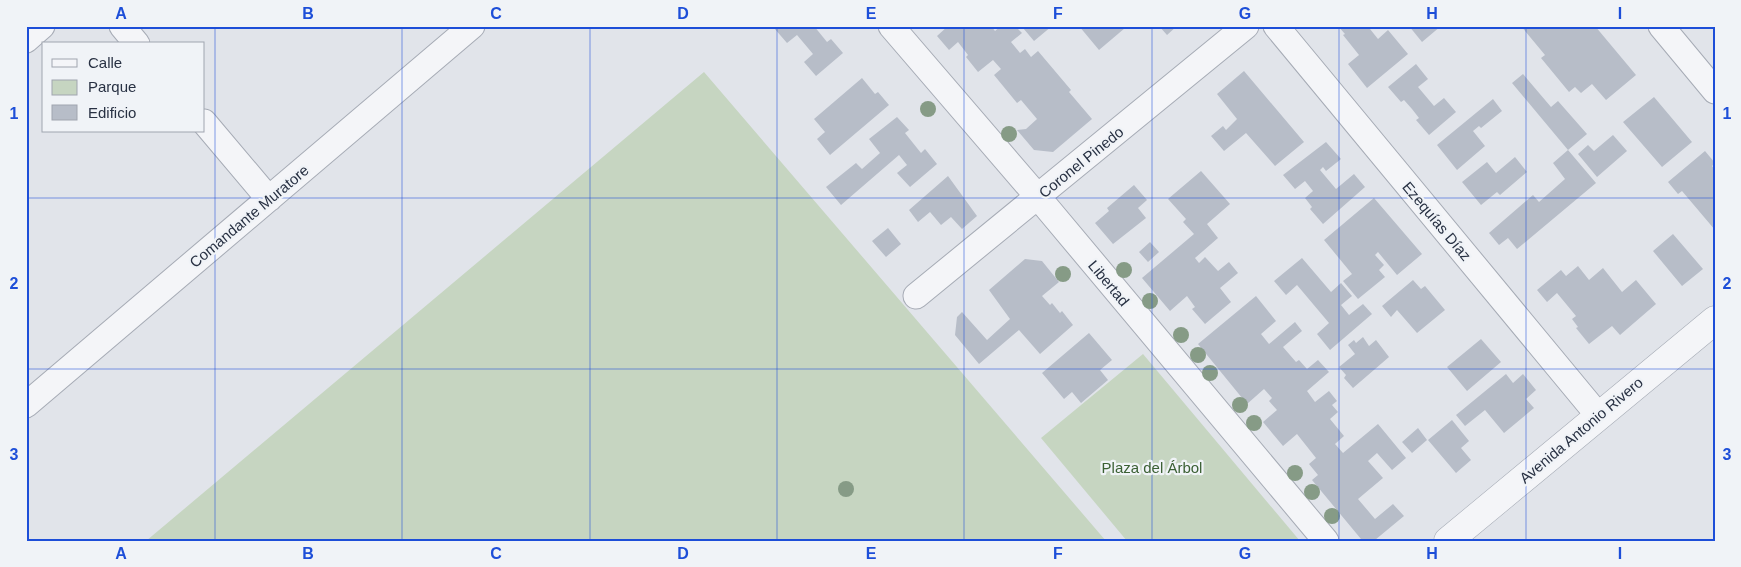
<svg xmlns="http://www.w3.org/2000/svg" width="1741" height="567" font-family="Arial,sans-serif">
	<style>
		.green { fill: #c6d5c1 }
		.building { fill: #b7bdc8 }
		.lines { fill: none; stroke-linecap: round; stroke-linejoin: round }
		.minor-casing { stroke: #a6abb5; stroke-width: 27 }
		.tertiary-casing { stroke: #a6abb5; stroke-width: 29 }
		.minor { stroke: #f4f5f8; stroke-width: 25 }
		.tertiary { stroke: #f4f5f8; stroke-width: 28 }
		.tree { fill: #869b86 }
		.grid { fill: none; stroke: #1d4ed8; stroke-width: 1; stroke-opacity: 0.55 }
		.labels { text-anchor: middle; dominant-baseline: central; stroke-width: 4.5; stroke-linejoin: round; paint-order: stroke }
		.street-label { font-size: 15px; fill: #283143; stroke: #f0f3f7 }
		.park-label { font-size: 15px; fill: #3b6034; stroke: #f0f3f7 }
		.neatline { fill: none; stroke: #1d4ed8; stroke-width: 2 }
		.grid-label { font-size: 16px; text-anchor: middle; font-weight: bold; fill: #1d4ed8 }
	</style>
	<rect width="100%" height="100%" fill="#e1e4ea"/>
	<!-- green -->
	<path class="green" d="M704 72 1106 541H146Z
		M1143 354 1300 541H1127L1041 438Z"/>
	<!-- building -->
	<path class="building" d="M777 26H814L827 42 831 39 843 53 816 76 804 62 813 54 797 35 787 43 774 28Z
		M948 26H991L995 31 1001 26H1022L1018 29 1022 33 1011 42 1020 53 1025 49 1031 57 1038 51 1071 90 1069 92 1092 119 1053 152 1034 150 1017 130 1026 129 1037 119 1021 100 1017 103 994 75 1001 69 993 60 978 72 966 57 968 55 958 42 949 50 937 36Z
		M1026 26H1052L1034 41 1023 28Z
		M1079 26H1123L1125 28 1099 50Z
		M1159 26H1177L1167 35Z
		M1338 26H1373L1370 29 1378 39 1388 30 1408 54 1367 88 1348 64 1359 55 1343 35 1345 34Z
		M1409 26H1441L1422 42Z
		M1521 26H1595L1636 75 1606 100 1592 84 1581 93 1575 87 1569 92 1541 58 1545 55Z
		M1416 64 1428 79 1418 87 1434 106 1444 98 1456 112 1429 135 1416 120 1419 118 1412 109 1404 100 1401 102 1388 87Z
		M1244 71 1304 142 1275 166 1246 133 1224 151 1211 136 1223 126 1226 130 1237 119 1217 94Z
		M1523 74 1551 107 1558 101 1587 134 1568 150 1512 83Z
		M862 78 875 94 878 92 889 105 830 155 817 139 825 132 814 119Z
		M1654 97 1692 142 1662 167 1623 122Z
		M1493 99 1502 111 1481 128 1479 126 1473 131 1485 146 1457 170 1437 145Z
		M897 117 909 130 905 133 921 153 925 149 937 164 910 187 897 173 907 165 899 155 841 205 826 187 856 163 862 169 880 153 869 139Z
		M1613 135 1627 151 1597 177 1578 154 1588 145 1594 151Z
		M1326 142 1341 159 1326 171 1323 167 1320 170 1336 189 1354 174 1365 187 1323 224 1310 209 1312 207 1305 198 1313 191 1305 181 1295 189 1283 175Z
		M1568 150 1596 183 1517 249 1508 238 1499 245 1489 233 1533 195 1539 202 1565 179 1553 163Z
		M1705 151 1715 163 1712 166 1715 170V230L1682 191 1678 194 1668 182Z
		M1515 157 1527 172 1500 195 1497 192 1481 205 1462 182 1487 162 1496 173Z
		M1201 171 1230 204 1207 224 1218 238 1195 258 1199 263 1205 257 1218 271 1229 262 1238 273 1220 288 1231 302 1205 324 1192 309 1195 307 1187 296 1170 311 1142 278 1194 234 1183 222 1186 219 1168 199Z
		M948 176 977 216 962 229 951 217 941 225 930 212 918 222 909 210Z
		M1134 185 1147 200 1138 208 1146 218 1113 244 1095 223 1109 211 1107 208Z
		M1374 198 1422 254 1397 275 1378 252 1375 255 1384 265 1379 270 1385 277 1358 299 1343 281 1352 274 1324 240Z
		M888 228 901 244 886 257 872 241Z
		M1673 234 1703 269 1682 286 1653 251Z
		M1150 242 1159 252 1148 262 1139 252Z
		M1302 258 1331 292 1341 283 1352 296 1341 305 1349 315 1363 304 1372 314 1330 350 1317 334 1329 323 1297 285 1286 295 1274 281Z
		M1025 259 1042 261 1059 282 1042 296 1050 305 1052 303 1060 313 1062 311 1073 325 1040 354 1019 330 979 364 955 335 957 317 962 312 987 340 1010 319 989 290Z
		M1578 266 1589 280 1603 268 1622 292 1636 280 1656 304 1620 335 1612 326 1589 344 1576 328 1578 327 1572 319 1576 316 1557 293 1547 302 1537 290 1561 270 1566 276Z
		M1413 280 1421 289 1425 286 1445 310 1417 333 1397 310 1391 317 1382 306Z
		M1256 296 1276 321 1261 334 1269 344 1295 322 1302 331 1283 347 1296 362 1299 360 1307 369 1318 360 1329 372 1307 391 1315 402 1329 391 1337 401 1332 405 1338 412 1330 419 1344 436 1335 444 1343 453 1378 424 1406 458 1392 470 1377 453 1368 461 1383 478 1358 499 1375 519 1393 504 1404 516 1375 540 1361 539 1312 480 1318 475 1309 464 1316 458 1297 434 1283 446 1263 422 1277 410 1269 401 1272 398 1264 389 1247 404 1198 344Z
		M1089 333 1112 360 1100 370 1108 380 1081 403 1072 392 1064 399 1042 373Z
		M1363 337 1369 346 1376 340 1389 357 1353 388 1344 378 1346 375 1339 367 1355 354 1348 345 1354 340 1356 343Z
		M1481 339 1501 362 1467 391 1447 367Z
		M1506 374 1513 383 1523 374 1536 390 1526 399 1534 408 1504 433 1485 410 1465 426 1456 415Z
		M1452 420 1469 441 1461 448 1471 460 1456 473 1428 440Z
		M1418 428 1427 440 1412 453 1402 442Z"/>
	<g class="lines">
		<!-- minor casing -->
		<g class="minor-casing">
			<path id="minor" d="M122 26 137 44
				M891 26 1038 197 1326 541
				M1276 26 1598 415
				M1661 26 1715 91
				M26 40 42 26
				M204 122 269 199
				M916 296 1246 26
				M26 405 472 26"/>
		</g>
		<!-- tertiary casing -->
		<g class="tertiary-casing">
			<path id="tertiary" d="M1448 541 1715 320"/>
		</g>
		<!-- minor -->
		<use href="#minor" class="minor"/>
		<!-- tertiary -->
		<use href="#tertiary" class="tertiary"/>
	</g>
	<!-- trees -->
	<g class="tree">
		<circle cx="928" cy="109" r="8"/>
		<circle cx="1009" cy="134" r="8"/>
		<circle cx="1124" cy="270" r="8"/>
		<circle cx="1063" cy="274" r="8"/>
		<circle cx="1150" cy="301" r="8"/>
		<circle cx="1181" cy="335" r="8"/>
		<circle cx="1198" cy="355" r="8"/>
		<circle cx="1210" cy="373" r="8"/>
		<circle cx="1240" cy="405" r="8"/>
		<circle cx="1254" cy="423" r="8"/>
		<circle cx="1295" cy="473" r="8"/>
		<circle cx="846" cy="489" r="8"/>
		<circle cx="1312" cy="492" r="8"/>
		<circle cx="1332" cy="516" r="8"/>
	</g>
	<!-- grid -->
	<path class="grid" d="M215 26V541M402 26V541M590 26V541M777 26V541M964 26V541M1152 26V541M1339 26V541M1526 26V541M26 198H1715M26 369H1715"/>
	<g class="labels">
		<!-- street labels -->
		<g class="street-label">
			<text transform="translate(1081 162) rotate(-39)">Coronel Pinedo</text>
			<text transform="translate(249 216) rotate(-40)">Comandante Muratore</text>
			<text transform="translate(1437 221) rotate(50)">Ezequías Díaz</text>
			<text transform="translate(1109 283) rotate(50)">Libertad</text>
			<text transform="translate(1581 430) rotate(-40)">Avenida Antonio Rivero</text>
		</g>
		<!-- park labels -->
		<g class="park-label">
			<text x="1152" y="467">Plaza del Árbol</text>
		</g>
	</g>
	<!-- border -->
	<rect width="1741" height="567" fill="none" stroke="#f0f3f7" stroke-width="55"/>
	<!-- legend -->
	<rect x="42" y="42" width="162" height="90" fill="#f0f3f7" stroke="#a0a5af"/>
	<rect x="52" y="59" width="25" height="8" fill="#f4f5f8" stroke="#a0a5af"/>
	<text x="88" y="68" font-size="15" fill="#283143">Calle</text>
	<rect x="52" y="80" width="25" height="15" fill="#c6d5c1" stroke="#a0a5af"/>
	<text x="88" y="92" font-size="15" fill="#283143">Parque</text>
	<rect x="52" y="105" width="25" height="15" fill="#b7bdc8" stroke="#a0a5af"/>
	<text x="88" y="118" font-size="15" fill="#283143">Edificio</text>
	<rect x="28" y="28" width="1686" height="512" class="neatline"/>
	<g class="grid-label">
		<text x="121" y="19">A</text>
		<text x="308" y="19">B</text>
		<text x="496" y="19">C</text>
		<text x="683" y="19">D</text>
		<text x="871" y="19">E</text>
		<text x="1058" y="19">F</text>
		<text x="1245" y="19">G</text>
		<text x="1432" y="19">H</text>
		<text x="1620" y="19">I</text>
		<text x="14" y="119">1</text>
		<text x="1727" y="119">1</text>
		<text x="14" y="289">2</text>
		<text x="1727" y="289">2</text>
		<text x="14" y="460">3</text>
		<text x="1727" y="460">3</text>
		<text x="121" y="559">A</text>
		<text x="308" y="559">B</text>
		<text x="496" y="559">C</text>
		<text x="683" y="559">D</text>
		<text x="871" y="559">E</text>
		<text x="1058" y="559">F</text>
		<text x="1245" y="559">G</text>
		<text x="1432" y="559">H</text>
		<text x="1620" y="559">I</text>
	</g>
</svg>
